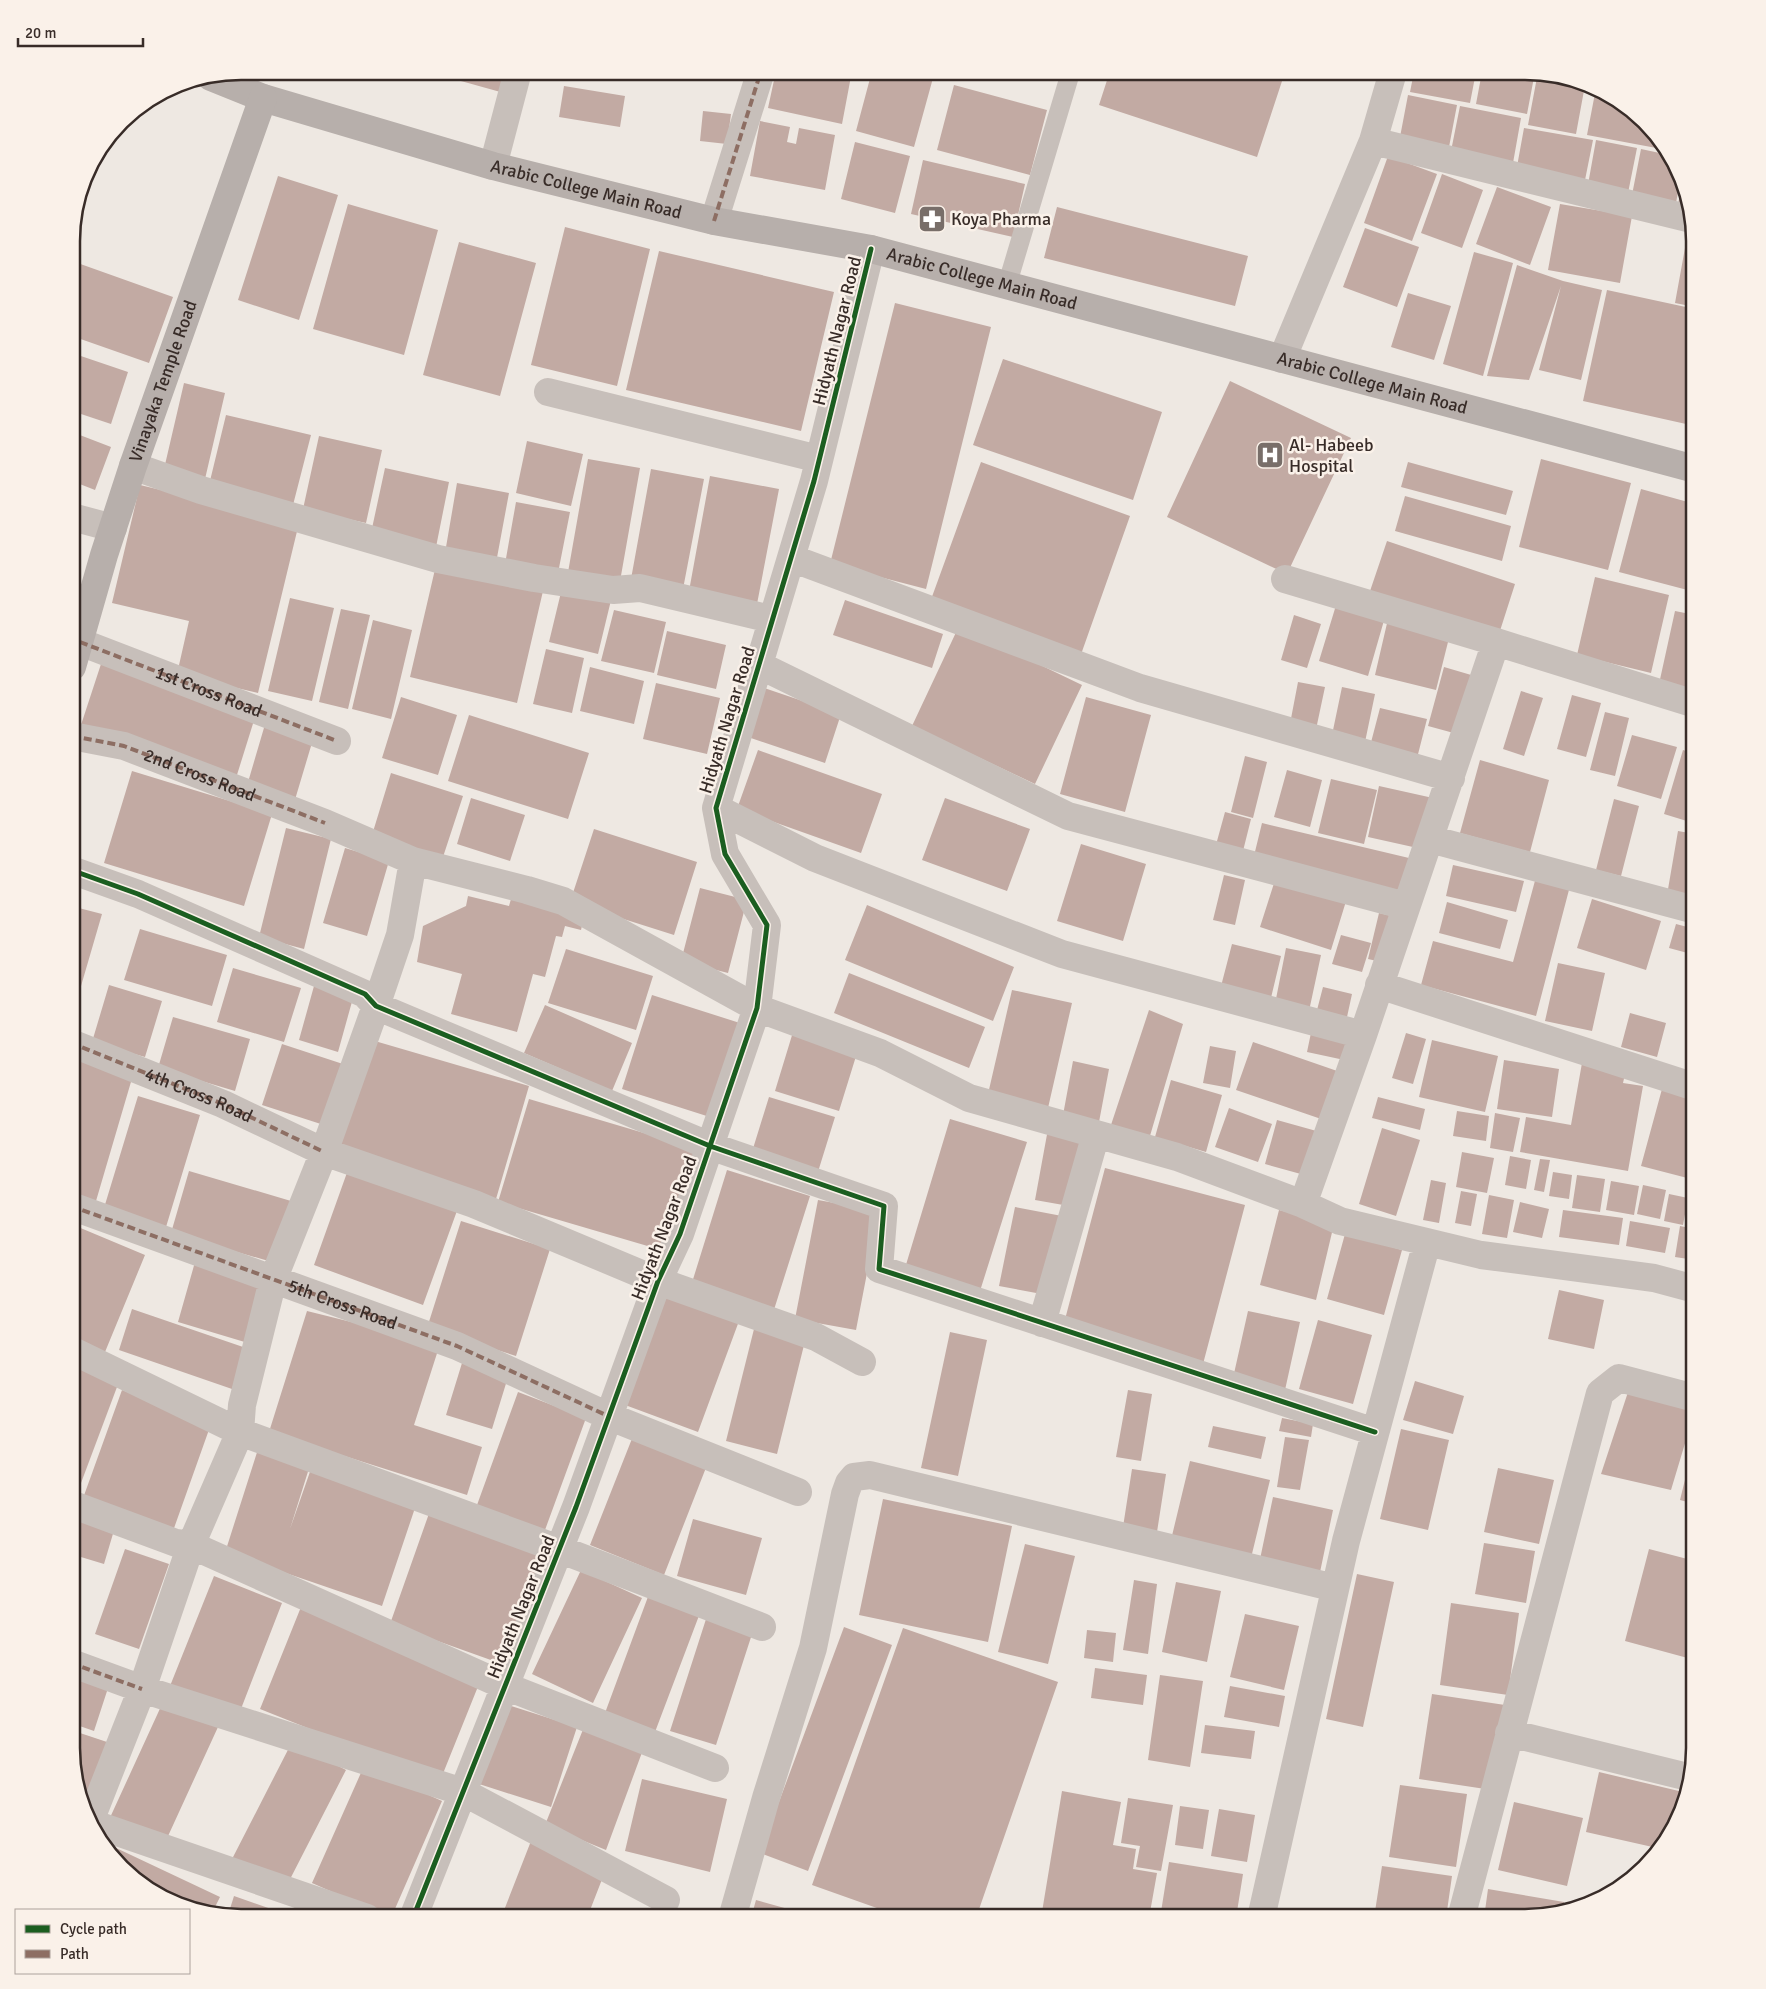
<svg xmlns="http://www.w3.org/2000/svg" width="1766" height="1989" font-family="Signika,sans-serif">
	<style>
		.building { fill: #c2aaa3 }
		.lines { fill: none; stroke-linecap: round; stroke-linejoin: round }
		.lane { stroke: #c7bfba; stroke-width: 19 }
		.street { stroke: #c7bfba; stroke-width: 28 }
		.secondary { stroke: #b7afab; stroke-width: 28 }
		.quiet { stroke: #8d6e63; stroke-width: 4; stroke-dasharray: 8 4; stroke-linecap: butt }
		.cycleway-casing { stroke: #faf1e9; stroke-width: 8 }
		.cycleway { stroke: #1b5e20; stroke-width: 5 }
		.labels { text-anchor: middle; dominant-baseline: central; stroke-width: 5; stroke-linejoin: round; paint-order: stroke }
		.street-label { font-size: 18px; fill: #382c28; stroke: #faf1e9 }
		.poi-label { font-size: 18px; fill: #382c28; stroke: #faf1e9; text-anchor: start }
		.rim { fill: none; stroke: #382c28; stroke-width: 2.5 }
	</style>
	<rect width="100%" height="100%" fill="#eee8e2"/>
	<!-- building -->
	<path class="building" d="M425 71H510L504 93Z
		M776 71H852L842 124 768 108Z
		M872 71H908L933 78 914 147 856 131Z
		M1110 71 1285 72 1257 157 1099 105Z
		M1414 72H1476L1470 103 1410 92Z
		M1482 72H1535L1527 114 1476 104Z
		M1538 72 1585 85 1576 134 1528 125Z
		M954 85 1047 110 1030 175 937 150Z
		M564 86 625 96 620 127 559 117Z
		M1596 88 1601 89 1660 138 1667 150 1587 135Z
		M1408 95 1457 105 1449 147 1400 137Z
		M1460 106 1521 118 1513 163 1451 151Z
		M703 111 731 114 727 144 700 141Z
		M760 121 790 127 787 142 796 144 799 128 835 135 825 190 750 176Z
		M1524 128 1593 140 1584 185 1516 172Z
		M1596 140 1637 148 1627 198 1587 190Z
		M855 142 910 156 895 213 841 199Z
		M1641 149 1669 155 1681 177 1675 208 1631 200Z
		M1388 156 1437 174 1412 241 1364 223Z
		M923 160 1025 184 1013 237 911 214Z
		M1442 174 1483 190 1462 248 1421 233Z
		M278 176 338 195 299 320 238 300Z
		M1683 180 1686 186 1690 211 1677 209Z
		M1497 187 1551 207 1530 265 1476 244Z
		M348 204 438 230 404 355 313 329Z
		M1560 204 1632 216 1620 283 1548 270Z
		M1057 207 1248 256 1235 306 1044 258Z
		M1689 226H1692L1695 240V307L1675 303Z
		M565 227 650 249 617 386 531 365Z
		M1365 228 1419 247 1397 307 1343 287Z
		M459 242 536 263 500 396 423 375Z
		M659 251 834 292 801 431 626 390Z
		M1474 252 1513 263 1483 376 1443 364Z
		M72 261 173 297 149 363 72 336Z
		M1517 265 1563 281 1602 290 1581 380 1539 370 1561 286 1529 380 1487 376Z
		M1607 290 1695 309V426L1583 401Z
		M1408 293 1451 306 1434 360 1391 347Z
		M895 303 991 327 926 589 830 564Z
		M72 353 128 372 111 424 72 411Z
		M1003 359 1162 412 1133 500 973 445Z
		M1230 381 1351 438 1287 574 1167 517Z
		M184 383 225 393 205 479 164 469Z
		M226 415 311 435 293 505 209 485Z
		M72 432 111 447 95 490 72 481Z
		M319 436 382 450 366 523 303 509Z
		M527 441 583 454 571 506 516 493Z
		M588 459 640 468 619 587 567 578Z
		M1541 459 1631 483 1608 570 1519 547Z
		M981 462 1130 516 1079 660 929 605Z
		M1408 462 1513 491 1506 515 1401 487Z
		M385 468 449 482 436 547 371 533Z
		M651 469 704 479 683 589 631 579Z
		M710 476 779 489 757 604 689 591Z
		M457 483 509 493 496 563 445 553Z
		M140 485 299 523 258 693 177 674 189 621 112 603Z
		M1641 489 1695 504V592L1619 572Z
		M1405 496 1511 526 1502 561 1395 531Z
		M516 502 570 512 558 573 505 564Z
		M1387 541 1515 584 1498 637 1369 594Z
		M436 565 543 591 517 703 410 677Z
		M1595 577 1669 595 1651 673 1577 655Z
		M563 584 612 596 598 654 549 642Z
		M290 598 334 608 312 701 268 691Z
		M845 600 943 634 932 668 833 635Z
		M1337 602 1385 617 1368 676 1319 661Z
		M341 609 370 615 348 709 319 702Z
		M614 610 666 622 654 673 601 661Z
		M1675 611 1695 615V692L1659 684Z
		M1294 615 1321 624 1307 668 1281 660Z
		M1388 619 1450 634 1436 690 1375 675Z
		M373 620 412 630 391 719 352 709Z
		M959 626 1082 685 1035 784 912 726Z
		M667 631 726 645 716 689 657 675Z
		M546 649 584 658 572 713 533 704Z
		M101 664 256 714 236 778 80 728Z
		M590 667 644 681 634 724 580 711Z
		M1444 667 1478 677 1461 735 1428 726Z
		M1298 682 1325 687 1315 734 1289 729Z
		M656 683 720 698 707 754 643 739Z
		M761 687 841 714 825 763 745 736Z
		M1342 687 1375 694 1365 742 1332 735Z
		M1521 691 1543 698 1524 756 1503 749Z
		M1572 695 1601 703 1586 757 1557 749Z
		M401 697 457 715 438 775 382 758Z
		M1086 697 1151 715 1125 812 1060 794Z
		M1380 708 1427 719 1416 762 1369 750Z
		M1605 712 1629 718 1615 776 1590 770Z
		M469 715 589 753 568 819 448 781Z
		M266 721 314 736 294 803 246 789Z
		M1632 735 1677 747 1661 799 1617 786Z
		M758 750 882 794 861 853 737 809Z
		M1683 750 1695 754V806L1690 822 1664 814Z
		M1245 756 1267 762 1253 818 1231 812Z
		M1480 760 1549 780 1530 852 1460 833Z
		M1287 770 1322 780 1310 827 1274 817Z
		M132 771 272 814 244 906 104 863Z
		M391 773 463 796 443 857 372 835Z
		M1331 779 1377 790 1364 844 1318 833Z
		M1379 786 1433 798 1422 849 1368 837Z
		M471 798 525 815 510 861 457 844Z
		M945 798 1030 829 1007 891 922 860Z
		M1614 799 1639 806 1621 876 1596 870Z
		M1225 812 1251 819 1241 859 1214 852Z
		M1262 823 1409 858 1399 899 1252 864Z
		M286 828 331 839 304 949 259 937Z
		M594 829 697 862 674 935 570 902Z
		M1678 831 1695 834V899L1667 895Z
		M1081 844 1146 864 1123 941 1057 921Z
		M345 848 389 861 367 936 323 923Z
		M1453 865 1524 881 1516 912 1446 896Z
		M1224 875 1245 880 1235 925 1213 920Z
		M1276 877 1347 898 1331 950 1260 927Z
		M1536 877 1570 886 1536 1016 1421 985 1433 941 1513 962Z
		M700 888 747 900 728 973 681 961Z
		M513 892 584 917 581 930 565 926 562 937 556 936 545 977 533 974 517 1032 451 1014 462 974 417 962 423 926 466 906 468 896 509 906Z
		M1592 899 1661 921 1646 970 1577 948Z
		M1447 902 1508 920 1500 949 1439 933Z
		M867 905 1014 967 993 1021 845 960Z
		M71 906 102 914 72 1017H71Z
		M1379 913 1396 917 1386 963 1368 959Z
		M1676 924 1695 929V955L1669 948Z
		M140 929 227 955 212 1006 124 980Z
		M1341 935 1371 943 1362 972 1332 964Z
		M1232 944 1281 956 1270 1002 1220 990Z
		M1286 948 1321 955 1309 1011 1275 1004Z
		M566 949 653 976 636 1030 548 1003Z
		M1558 963 1605 973 1592 1031 1545 1021Z
		M233 968 301 988 284 1042 217 1022Z
		M849 973 985 1027 969 1068 834 1013Z
		M109 985 162 1001 145 1057 92 1042Z
		M314 986 353 998 338 1052 299 1040Z
		M1323 987 1352 994 1347 1017 1317 1010Z
		M1012 990 1072 1003 1048 1108 988 1094Z
		M652 995 743 1024 713 1118 622 1089Z
		M545 1005 632 1043 612 1091 524 1053Z
		M1149 1010 1183 1024 1147 1146 1109 1131Z
		M1630 1013 1666 1023 1657 1057 1621 1047Z
		M173 1017 250 1039 235 1091 158 1068Z
		M1312 1028 1354 1037 1349 1061 1307 1052Z
		M793 1032 857 1053 839 1111 775 1091Z
		M1406 1033 1426 1039 1413 1084 1392 1078Z
		M368 1039 529 1086 496 1199 335 1151Z
		M1432 1040 1498 1056 1485 1112 1419 1097Z
		M1253 1042 1343 1073 1327 1121 1236 1090Z
		M282 1044 346 1065 327 1126 262 1105Z
		M1210 1046 1236 1051 1230 1088 1203 1083Z
		M71 1056 133 1075 96 1201 71 1194Z
		M1504 1060 1559 1069 1552 1117 1497 1109Z
		M1073 1061 1109 1069 1099 1122 1063 1115Z
		M1582 1063 1626 1070 1623 1083 1643 1086 1628 1171 1520 1152 1526 1117 1571 1125Z
		M1171 1080 1222 1095 1206 1152 1155 1137Z
		M1662 1089 1695 1098V1180L1641 1166Z
		M138 1096 200 1115 166 1227 104 1208Z
		M769 1097 835 1117 817 1175 751 1155Z
		M1378 1097 1425 1109 1420 1130 1372 1118Z
		M529 1099 698 1149 668 1252 498 1202Z
		M1229 1108 1272 1124 1258 1162 1215 1147Z
		M1457 1111 1489 1116 1486 1141 1453 1136Z
		M1495 1113 1520 1118 1513 1152 1490 1148Z
		M950 1119 1027 1142 980 1291 905 1268Z
		M1277 1120 1320 1132 1308 1176 1265 1164Z
		M1382 1128 1420 1140 1396 1216 1359 1204Z
		M1048 1129 1088 1136 1069 1206 1035 1200Z
		M1462 1152 1494 1158 1487 1193 1456 1187Z
		M1510 1156 1531 1160 1526 1189 1505 1185Z
		M1540 1159 1550 1160 1544 1192 1534 1190Z
		M349 1167 458 1208 423 1305 314 1265Z
		M1105 1168 1245 1205 1203 1364 1063 1327Z
		M727 1170 810 1196 772 1316 690 1289Z
		M189 1171 291 1201 272 1262 171 1233Z
		M1553 1172 1572 1175 1569 1199 1549 1196Z
		M1577 1175 1605 1179 1600 1212 1572 1208Z
		M1431 1180 1446 1183 1439 1223 1423 1220Z
		M1611 1181 1639 1186 1634 1215 1606 1210Z
		M1643 1185 1666 1190 1660 1219 1637 1214Z
		M1461 1191 1477 1194 1471 1226 1455 1223Z
		M1669 1194 1688 1198 1683 1225 1664 1221Z
		M1489 1195 1514 1200 1507 1238 1482 1234Z
		M818 1200 879 1211 856 1330 795 1319Z
		M1520 1202 1549 1209 1542 1238 1513 1232Z
		M1015 1207 1062 1216 1047 1295 999 1286Z
		M1279 1210 1334 1224 1316 1300 1260 1285Z
		M1563 1210 1623 1218 1619 1245 1559 1237Z
		M461 1221 550 1249 516 1356 427 1328Z
		M1630 1221 1670 1228 1665 1253 1626 1246Z
		M71 1224 145 1255 105 1352 71 1337Z
		M1680 1226 1695 1229V1260L1675 1257Z
		M1345 1234 1402 1250 1384 1315 1327 1299Z
		M195 1262 266 1284 248 1343 178 1322Z
		M659 1290 739 1321 698 1432 617 1402Z
		M1559 1290 1604 1300 1594 1349 1548 1339Z
		M132 1309 246 1348 232 1389 119 1350Z
		M307 1311 440 1344 414 1425 482 1447 467 1495 269 1432Z
		M1248 1311 1300 1322 1285 1390 1233 1378Z
		M1318 1320 1372 1335 1353 1404 1299 1389Z
		M755 1325 806 1337 777 1454 726 1441Z
		M950 1332 987 1340 958 1476 921 1468Z
		M71 1360 120 1379 78 1491 71 1488Z
		M462 1363 508 1377 492 1429 446 1415Z
		M1415 1381 1464 1396 1453 1434 1403 1420Z
		M1629 1389 1695 1410 1671 1490 1601 1474Z
		M122 1390 211 1424 173 1531 82 1501Z
		M1128 1390 1152 1394 1141 1461 1116 1457Z
		M518 1392 586 1418 545 1530 477 1505Z
		M1282 1418 1313 1424 1311 1437 1279 1431Z
		M1213 1426 1266 1437 1261 1459 1208 1447Z
		M1401 1429 1449 1440 1428 1530 1380 1519Z
		M635 1431 709 1460 664 1575 590 1545Z
		M1285 1437 1309 1440 1300 1490 1277 1487Z
		M1694 1443H1695V1504L1680 1500Z
		M259 1446 311 1462 290 1529 312 1466 417 1502 382 1606 277 1570 223 1559Z
		M1190 1461 1270 1480 1250 1562 1170 1544Z
		M1498 1468 1554 1480 1539 1544 1484 1532Z
		M1132 1469 1166 1474 1157 1532 1123 1527Z
		M1273 1497 1333 1510 1319 1577 1259 1564Z
		M883 1499 1012 1526 988 1642 859 1615Z
		M432 1505 545 1545 502 1664 390 1624Z
		M71 1515 115 1527 104 1564 71 1554Z
		M693 1519 762 1538 746 1595 677 1576Z
		M1484 1543 1535 1551 1526 1603 1475 1594Z
		M1025 1544 1075 1556 1048 1664 998 1652Z
		M125 1549 169 1564 139 1649 95 1634Z
		M1649 1549 1695 1561V1660L1625 1641Z
		M581 1570 642 1598 593 1703 532 1674Z
		M1357 1574 1394 1582 1363 1727 1326 1719Z
		M214 1576 282 1603 239 1714 170 1686Z
		M1134 1580 1157 1584 1148 1654 1123 1650Z
		M1176 1582 1221 1591 1207 1662 1162 1652Z
		M649 1594 700 1613 655 1732 605 1713Z
		M1451 1603 1519 1613 1508 1695 1440 1685Z
		M301 1607 481 1679 440 1781 260 1709Z
		M1245 1614 1299 1626 1284 1690 1230 1677Z
		M707 1616 753 1631 716 1745 670 1731Z
		M844 1627 892 1645 808 1871 760 1853Z
		M903 1628 1058 1682 976 1918H905L812 1885Z
		M1087 1630 1116 1633 1113 1662 1084 1658Z
		M1095 1668 1147 1675 1143 1705 1091 1698Z
		M71 1672 109 1685 94 1731 71 1723Z
		M1160 1675 1203 1681 1190 1767 1148 1760Z
		M1230 1686 1285 1696 1279 1727 1224 1717Z
		M1432 1694 1505 1705 1492 1790 1419 1779Z
		M163 1702 218 1727 163 1847 108 1822Z
		M502 1703 577 1727 551 1807 476 1783Z
		M1205 1725 1255 1731 1251 1759 1201 1753Z
		M584 1727 644 1747 606 1850 545 1825Z
		M71 1730 110 1743 85 1813 80 1803 71 1749Z
		M292 1742 346 1770 285 1889 231 1861Z
		M364 1766 442 1801 391 1918 312 1883Z
		M1599 1772 1683 1792 1675 1826 1657 1848 1586 1832Z
		M642 1779 727 1799 710 1872 625 1851Z
		M1400 1785 1467 1794 1456 1867 1389 1857Z
		M1062 1791 1121 1802 1113 1845 1136 1849 1133 1869 1157 1873 1149 1918H1041Z
		M1128 1798 1173 1805 1161 1871 1136 1867 1140 1846 1121 1843Z
		M1514 1802 1583 1818 1567 1886 1498 1870Z
		M1180 1806 1209 1810 1203 1849 1175 1845Z
		M1219 1809 1255 1815 1247 1862 1211 1856Z
		M531 1841 606 1869 587 1918H501Z
		M114 1847 220 1897 213 1911 165 1900 110 1854Z
		M1169 1862 1243 1874 1236 1918H1160Z
		M1382 1866 1452 1876 1446 1918H1374Z
		M1488 1889 1564 1902 1563 1912 1526 1918H1484Z
		M234 1896 294 1917V1918H240L228 1915Z
		M756 1900 817 1917V1918H751Z"/>
	<g class="lines">
		<!-- lane -->
		<path class="lane" d="M1007 285 1071 71"/>
		<!-- street -->
		<path class="street" d="M1373 141 1691 219
			M493 166 518 71
			M714 221 761 71
			M1282 359 1373 141 1393 72
			M548 392 819 459
			M133 466 201 490 438 559 534 578 613 590 640 588 771 619
			M72 517 113 528
			M791 558 1140 688 1451 778
			M1285 579 1496 642 1695 704
			M80 642 337 741
			M759 665 1068 816 1406 906
			M72 736 124 746 325 823 413 861 400 935 376 1006 324 1152 273 1280 242 1405 240 1432 191 1545 142 1689 90 1821
			M716 808 815 858 1062 954 1363 1035
			M1430 839 1695 910
			M413 861 527 890 563 901 757 1008 880 1053 969 1098 1177 1157 1303 1204 1340 1221 1481 1255 1654 1278 1695 1289
			M71 870 138 894 365 994 376 1006 710 1146 884 1206 879 1269 1375 1432
			M1379 985 1695 1087
			M71 1043 223 1104 324 1152 474 1204 658 1281 816 1337 862 1362
			M1303 1204 1363 1035 1496 642
			M71 1206 457 1346 608 1416 798 1492
			M1042 1323 1096 1134
			M71 1350 240 1432 559 1549 762 1627
			M71 1504 176 1543 191 1545 505 1686 715 1768
			M71 1663 142 1689 463 1792 666 1900
			M1509 1733 1688 1777
			M91 1823 367 1918
			M413 1918 576 1507 658 1281 680 1234 757 1008 767 925 725 854 716 808 814 481 871 249
			M732 1918 766 1798 813 1648 845 1494 849 1483 854 1477 870 1475 1335 1588
			M1261 1918 1346 1541 1427 1242
			M1461 1918 1600 1393 1619 1378 1695 1398"/>
		<!-- secondary -->
		<g class="secondary">
			<path id="s1" d="M211 77 263 98 493 166 714 221 871 249 1695 469"/>
			<path id="s2" d="M72 667 104 555 133 466 263 98"/>
		</g>
		<!-- quiet -->
		<g class="quiet">
			<path d="M714 221 761 71"/>
			<path id="s3" d="M80 642 337 741"/>
			<path id="s4" d="M72 736 124 746 325 823"/>
			<path id="s5" d="M71 1043 223 1104 324 1152"/>
			<path id="s6" d="M71 1206 457 1346 608 1416"/>
			<path d="M71 1663 142 1689"/>
		</g>
		<!-- cycleway casing -->
		<g class="cycleway-casing">
			<path id="cycleway" d="M71 870 138 894 365 994 376 1006 710 1146 884 1206 879 1269 1375 1432
				M413 1918 576 1507 658 1281 680 1234 757 1008 767 925 725 854 716 808 814 481 871 249"/>
		</g>
		<!-- cycleway -->
		<use href="#cycleway" class="cycleway"/>
	</g>
	<!-- icons -->
	<defs>
		<g id="pharmacy-square" transform="scale(1.4375)"><rect x="-9" y="-9" width="18" height="18" rx="4" fill="#786e69" stroke="#faf1e9"/><path d="M-2-6h4v4h4v4h-4v4h-4v-4h-4v-4h4Z" fill="#fff"/></g>
		<g id="hospital-square" transform="scale(1.4375)"><rect x="-9" y="-9" width="18" height="18" rx="4" fill="#786e69" stroke="#faf1e9"/><path d="M-5-5h3v3.5h4V-5h3V5h-3V1.5h-4V5h-3Z" fill="#fff"/></g>
	</defs>
	<g fill-rule="evenodd">
		<use href="#pharmacy-square" x="932" y="219"/>
		<use href="#hospital-square" x="1270" y="455"/>
	</g>
	<g class="labels">
		<!-- street labels -->
		<g class="street-label">
			<text stroke="none"><textPath href="#s1" startOffset="392">Arabic College Main Road</textPath></text>
			<text stroke="none"><textPath href="#s1" startOffset="798">Arabic College Main Road</textPath></text>
			<text transform="translate(837 331) rotate(-76)">Hidyath Nagar Road</text>
			<text stroke="none"><textPath href="#s2" startOffset="300">Vinayaka Temple Road</textPath></text>
			<text stroke="none"><textPath href="#s1" startOffset="1202">Arabic College Main Road</textPath></text>
			<text stroke="none"><textPath href="#s3" startOffset="138">1st Cross Road</textPath></text>
			<text transform="translate(727 720) rotate(-73)">Hidyath Nagar Road</text>
			<text stroke="none"><textPath href="#s4" startOffset="134">2nd Cross Road</textPath></text>
			<text stroke="none"><textPath href="#s5" startOffset="138">4th Cross Road</textPath></text>
			<text transform="translate(664 1228) rotate(-69)">Hidyath Nagar Road</text>
			<text stroke="none"><textPath href="#s6" startOffset="289">5th Cross Road</textPath></text>
			<text transform="translate(521 1607) rotate(-68)">Hidyath Nagar Road</text>
		</g>
		<!-- poi labels -->
		<g class="poi-label">
			<text x="951" y="219">Koya Pharma</text>
			<text x="1289" y="445">Al- Habeeb<tspan x="1289" dy="21">Hospital</tspan></text>
		</g>
	</g>
	<!-- crop -->
	<path d="M0 0H1766V1989H0ZM241 80H1525A161 161 0 0 1 1686 241V1748A161 161 0 0 1 1525 1909H241A161 161 0 0 1 80 1748V241A161 161 0 0 1 241 80Z" fill="#faf1e9" fill-rule="evenodd"/>
	<path class="rim" d="M241 80H1525A161 161 0 0 1 1686 241V1748A161 161 0 0 1 1525 1909H241A161 161 0 0 1 80 1748V241A161 161 0 0 1 241 80Z"/>
	<!-- legend -->
	<rect x="15" y="1909" width="175" height="65" fill="#faf1e9" stroke="#aca29c"/>
	<rect x="25" y="1925" width="25" height="8" fill="#1b5e20" stroke="#aca29c"/>
	<text x="60" y="1934" font-size="15" fill="#382c28">Cycle path</text>
	<rect x="25" y="1950" width="25" height="8" fill="#8d6e63" stroke="#aca29c"/>
	<text x="60" y="1959" font-size="15" fill="#382c28">Path</text>
	<!-- scale -->
	<path d="M18 38v8h125v-8" fill="none" stroke="#382c28" stroke-width="2.5"/>
	<text x="25" y="38" font-size="15" fill="#382c28" stroke="#faf1e9" stroke-width="4" paint-order="stroke">20 m</text>
</svg>
